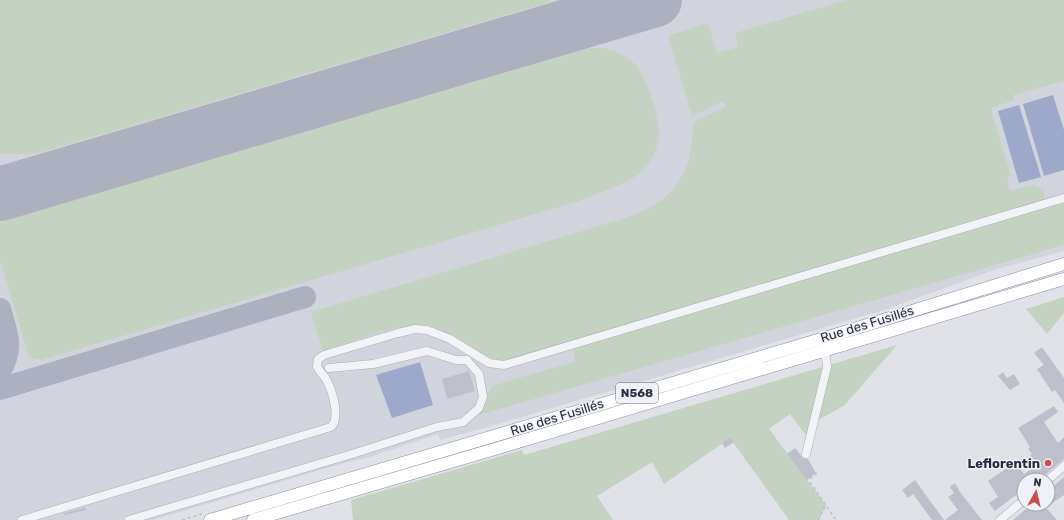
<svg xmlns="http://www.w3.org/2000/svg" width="1064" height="520" font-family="Rubik,sans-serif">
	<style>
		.built { fill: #d2d4dd }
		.green { fill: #c3d2c1 }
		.water { fill: #9ca9c8 }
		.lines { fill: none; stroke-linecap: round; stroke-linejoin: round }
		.taxiway { stroke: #adb0bd; stroke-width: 22 }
		.runway { stroke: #adb0bd; stroke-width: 54 }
		.building { fill: #bdc0cb }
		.minor-casing { stroke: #a9acb5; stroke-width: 9 }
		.highway-casing { stroke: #888d9f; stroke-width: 13 }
		.path { stroke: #bec0c7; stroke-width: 1.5; stroke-dasharray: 3 3; stroke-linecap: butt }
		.minor { stroke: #f2f3f7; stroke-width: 8 }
		.highway { stroke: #fff; stroke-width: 12 }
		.poi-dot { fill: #ca4b48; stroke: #eff1f6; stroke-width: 1.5 }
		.labels { text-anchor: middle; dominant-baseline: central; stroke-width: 3; stroke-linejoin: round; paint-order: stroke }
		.shield { fill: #eff1f6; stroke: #646876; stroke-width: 1 }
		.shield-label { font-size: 12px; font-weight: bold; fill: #292d3f }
		.street-label { font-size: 13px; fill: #292d3f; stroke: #eff1f6 }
		.poi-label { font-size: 13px; font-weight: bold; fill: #292d3f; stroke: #eff1f6; text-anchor: end }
	</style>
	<rect width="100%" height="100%" fill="#e0e2e8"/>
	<!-- built -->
	<path class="built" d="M0 0H1064V251L997 269 887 309 488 427 440 440 438 434 370 457 337 465 153 520H0Z"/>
	<!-- green -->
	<path class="green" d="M0 0H549L550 2 35 154H0Z
		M846 0H1064V81L1013 95 1014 100 992 108V113L1011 176 1007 178 1010 191 1033 185 1043 190 1045 200 511 360C478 363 460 333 430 326 405 320 349 343 323 351L311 312 622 219C673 203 693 176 693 122L726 107 724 101 692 116 668 36 708 23 717 53 738 47 735 33Z
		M590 48C602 48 613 48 623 55 628 58 635 63 639 69 648 83 660 119 659 136 658 144 655 154 650 162 635 184 602 191 579 201L41 360 31 358 28 354 0 259V222Z
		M1064 198V245L479 415 492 386 574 362V345Z
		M1064 297V313L1047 334 1026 309Z
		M897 345 845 405 815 422 808 438 790 414 769 429 826 505 819 520H789L730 438 664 484 652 462 597 496 613 520H353L351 500 522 450 524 455Z"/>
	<!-- water -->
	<path class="water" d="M1053 95 1064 130V170L1044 176 1023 104Z
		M1019 105 1041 177 1019 183 998 111Z
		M420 362 433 405 392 418 376 375Z"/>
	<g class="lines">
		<!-- taxiway -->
		<path class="taxiway" d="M540 34C563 26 582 18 599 0
			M0 178 26 181 53 179
			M0 198 11 191
			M0 309C7 334 14 347 0 372
			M0 389 305 297"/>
		<!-- runway -->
		<path class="runway" d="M0 194 655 0"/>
	</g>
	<!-- building -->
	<path class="building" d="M1042 347 1064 378V403L1055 390 1052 392 1037 369 1044 365 1034 353Z
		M469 371 475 391 447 399 442 379Z
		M1003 372 1007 378 1014 374 1020 384 1010 390 998 376Z
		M1054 406 1058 412 1044 422 1058 443 1064 437V459L1039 480H1024V489L995 511 989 503 998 497 988 481 1016 462 1024 474 1038 465 1030 455 1032 454 1028 449 1030 447 1018 428Z
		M730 437 734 442 725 448 722 443Z
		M795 448 803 458 808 459 816 473 807 480 787 454Z
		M1064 477V495L1048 506V491Z
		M915 480 944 520H932L913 494 908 498 902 490Z
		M955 483 960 492 982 520H945L958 510 948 497 954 493 950 487Z
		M1032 504H1043L1057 520H1013Z
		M86 507V510L64 515V513Z"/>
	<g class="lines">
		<!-- minor casing -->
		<g class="minor-casing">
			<path id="minor" d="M329 368 373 364 427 351 456 360H467
				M806 454 827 367 825 350
				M1048 480 1064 466
				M22 520 331 427C341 417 332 390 326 379 323 374 319 372 317 366L318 359 324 355 398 333 415 329 427 330 450 339 489 363 504 365 1064 198
				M129 520 349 455 437 427 463 422 479 408 483 397 479 374 467 360
				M1000 520 1024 500"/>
		</g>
		<!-- highway casing -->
		<g class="highway-casing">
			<path id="highway" d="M210 520 828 337 1064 264
				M253 520C524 442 793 358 1064 279"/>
		</g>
		<!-- path -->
		<path class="path" d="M817 473 811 478 810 482 836 520
			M182 520 202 514
			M818 520 826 505"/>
		<!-- minor -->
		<use href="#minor" class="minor"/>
		<!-- highway -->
		<use href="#highway" class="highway"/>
	</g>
	<!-- markers -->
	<circle class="poi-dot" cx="1048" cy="463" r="4"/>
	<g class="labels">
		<!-- shield labels -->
		<rect class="shield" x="616" y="383" width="42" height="20" rx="3"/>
		<g class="shield-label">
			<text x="637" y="393">N568</text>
		</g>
		<!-- street labels -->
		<g class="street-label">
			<text transform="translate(867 324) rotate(-17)">Rue des Fusillés</text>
			<text transform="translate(557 417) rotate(-17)">Rue des Fusillés</text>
		</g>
		<!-- poi labels -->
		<g class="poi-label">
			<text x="1040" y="463">Leflorentin</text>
		</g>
	</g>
	<!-- north arrow -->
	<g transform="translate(1036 492) rotate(8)"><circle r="19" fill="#eff1f6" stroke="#a0a3ad"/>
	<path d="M0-3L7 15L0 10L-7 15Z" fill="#ca4b48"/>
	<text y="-6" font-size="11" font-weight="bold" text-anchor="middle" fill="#292d3f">N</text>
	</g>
</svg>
